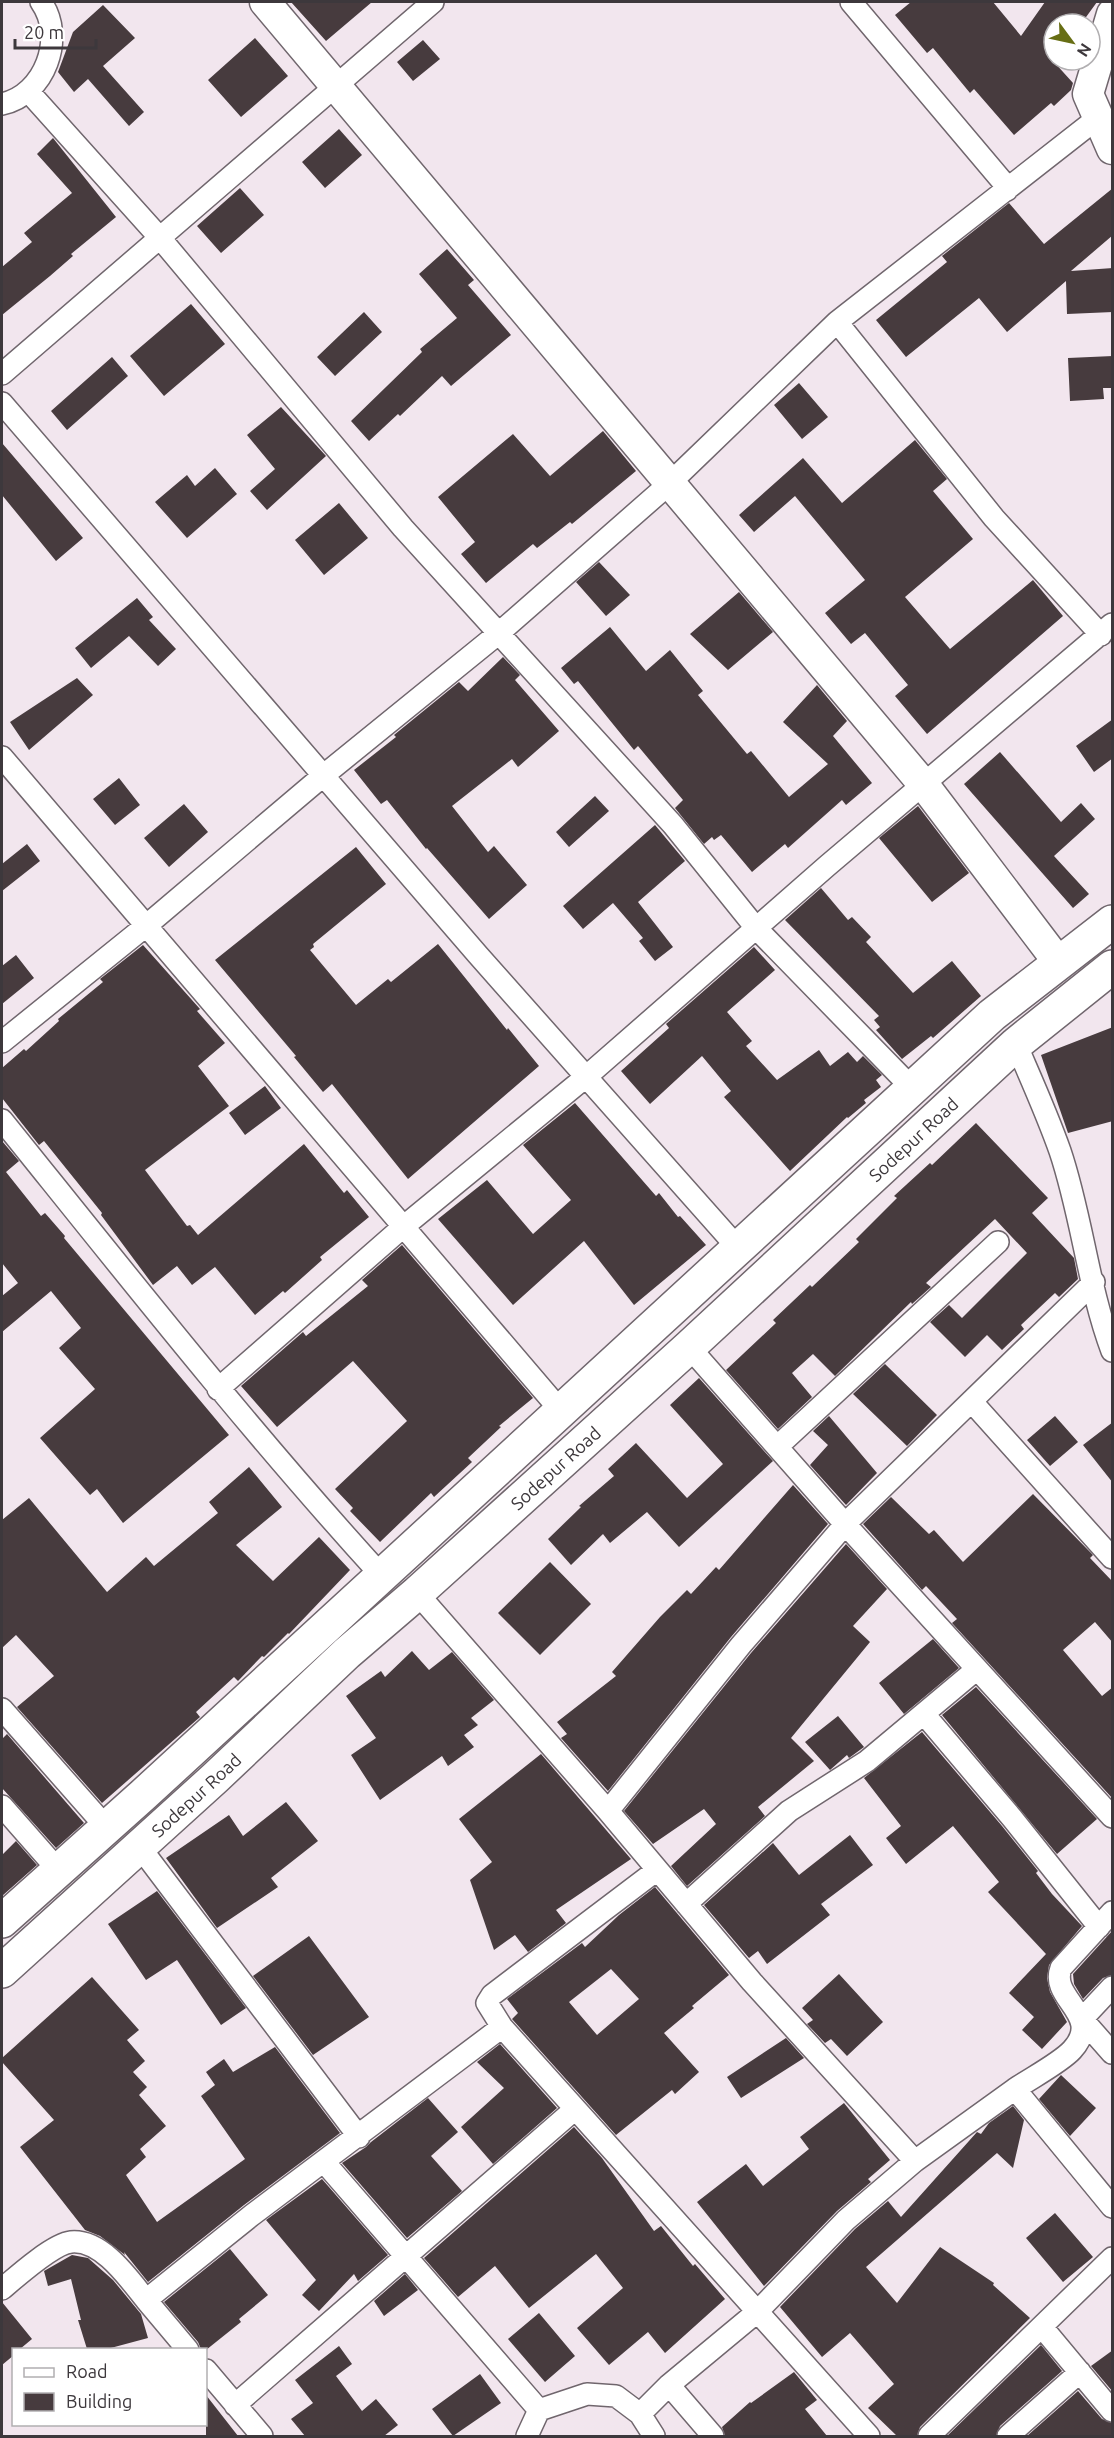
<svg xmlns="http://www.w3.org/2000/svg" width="1114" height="2438" font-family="Ubuntu,sans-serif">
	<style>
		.building { fill: #473b3e; fill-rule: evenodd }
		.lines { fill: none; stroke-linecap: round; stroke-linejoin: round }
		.street-casing { stroke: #70666d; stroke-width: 24 }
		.secondary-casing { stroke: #70666d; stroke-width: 33 }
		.primary-casing { stroke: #70666d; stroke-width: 36 }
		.street { stroke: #fff; stroke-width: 21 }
		.secondary { stroke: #fff; stroke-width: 30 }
		.primary { stroke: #fff; stroke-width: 33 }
		.labels { text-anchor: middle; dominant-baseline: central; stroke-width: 6; stroke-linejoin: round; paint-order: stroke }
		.street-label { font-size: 18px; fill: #3d383c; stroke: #fff }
	</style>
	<rect width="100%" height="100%" fill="#f2e6ee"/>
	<!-- building -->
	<path class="building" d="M291 2H372L326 41Z
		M911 2H993L1021 36 1045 2H1097L1081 24H1054V62L1073 83 1071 90 1054 106 1051 103 1014 135 974 89 970 93 933 48 927 53 895 15Z
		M103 5 135 38 103 66 144 112 129 126 88 79 74 92 58 72 73 32Z
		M255 38 288 76 241 117 208 80Z
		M423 40 440 59 413 81 397 62Z
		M339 129 362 155 325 188 302 162Z
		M53 138 116 217 71 254 73 256 50 276 2 315V267L32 242 24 233 72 193 37 154Z
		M240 188 264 215 221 253 197 226Z
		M1113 188V235L1071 271 1113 268V312L1067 314 1066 281 1007 332 979 298 906 357 876 320 947 262 942 256 1009 203 1044 244Z
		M447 249 474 280 468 285 511 335 451 386 442 376 400 416 398 414 369 441 351 421 422 352 420 349 457 318 419 274Z
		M191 304 225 344 164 396 130 356Z
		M364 312 382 332 335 376 317 357Z
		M1113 356V388H1103L1104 399 1070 401 1068 358Z
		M112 357 128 376 67 430 51 411Z
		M799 383 828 417 802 439 774 405Z
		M281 407 326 456 267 510 250 491 275 469 247 435Z
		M603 431 636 471 572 524 570 522 537 548 533 544 486 583 461 554 475 542 438 497 513 434 550 476Z
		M915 440 947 479 933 491 973 539 905 597 950 649 1033 580 1063 616 927 734 895 696 908 685 865 633 851 644 825 613 865 580 795 496 754 532 739 515 803 458 842 503Z
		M2 443 83 538 56 561 2 495Z
		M215 468 237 494 187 538 155 502 187 475 195 486Z
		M339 503 368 538 324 575 295 540Z
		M599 562 630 595 606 616 576 582Z
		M739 592 773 632 728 670 690 634Z
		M137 598 153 617 149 620 176 649 158 666 129 636 91 668 75 648Z
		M610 627 646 671 670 650 703 691 698 695 747 754 751 751 789 797 828 764 783 722 817 685 847 721 833 736 872 783 846 805 842 800 788 848 785 844 752 872 721 835 714 840 712 837 704 844 675 808 683 800 638 746 634 750 578 681 574 684 561 668Z
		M503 657 520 675 515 680 559 731 518 767 512 759 452 806 488 852 494 846 527 885 489 919 427 848 426 849 387 800 381 804 354 770 396 737 394 735 459 682 468 691Z
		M77 678 93 695 29 750 10 722Z
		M1113 719V758L1094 772 1076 746Z
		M1000 752 1061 822 1081 803 1095 819 1054 856 1089 894 1073 908 964 784Z
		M119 778 140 805 115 825 93 799Z
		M595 796 609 811 569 847 556 832Z
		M184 804 208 832 169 867 144 838Z
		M918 806 969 873 932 902 879 838Z
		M655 825 685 861 638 902 673 947 655 961 639 941 643 938 613 903 583 929 563 906Z
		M27 844 40 861 2 891V864Z
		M356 847 386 884 313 944 314 947 310 950 356 1005 388 979 391 982 438 944 507 1030 508 1028 539 1066 408 1179 332 1084 323 1092 294 1057 296 1056 215 960Z
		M821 888 848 920 852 917 871 937 866 942 913 993 952 961 981 996 933 1038 931 1036 902 1059 876 1030 880 1027 874 1020 879 1016 785 920Z
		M143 945 200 1009 197 1011 225 1043 198 1066 229 1106 145 1170 187 1226 190 1225 198 1235 304 1144 344 1193 347 1190 369 1217 320 1257 322 1260 285 1293 283 1291 255 1315 215 1267 192 1285 177 1266 153 1285 101 1215 102 1213 44 1141 39 1145 2 1098V1068L24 1049 26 1051 59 1021 58 1019 103 982 100 979Z
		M754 947 775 970 727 1012 752 1041 746 1046 777 1080 819 1050 830 1066 848 1052 857 1062 863 1056 882 1075 876 1080 881 1087 864 1100 866 1103 848 1118 847 1117 790 1171 724 1097 731 1091 702 1056 650 1104 621 1071 669 1028 666 1024Z
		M16 955 34 978 2 1004V966Z
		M1113 1027V1121L1068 1133 1041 1055Z
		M265 1086 281 1108 245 1135 229 1113Z
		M575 1103 656 1196 659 1193 678 1217 680 1216 706 1245 634 1305 584 1241 513 1305 438 1219 487 1180 533 1234 571 1200 523 1145Z
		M976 1123 1048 1198 1032 1213 1074 1258 1078 1279 1059 1297 1055 1293 1021 1325 1024 1329 1002 1350 987 1335 965 1357 930 1322 949 1305 962 1318 1027 1253 995 1219 926 1283 931 1287 912 1304 911 1302 835 1376 813 1354 792 1373 812 1397 778 1429 726 1370 776 1323 773 1320 810 1285 812 1287 859 1242 856 1239 897 1198 894 1196 930 1163 932 1165Z
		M2 1141 19 1161 6 1172 41 1216 45 1213 65 1236 64 1238 229 1435 123 1523 97 1489 90 1495 40 1438 95 1389 59 1348 81 1328 51 1291 2 1332V1296L18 1283 2 1263Z
		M402 1245 533 1398 499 1426 501 1427 468 1458 472 1462 434 1497 431 1493 380 1542 350 1511 353 1508 335 1489 407 1421 353 1361 277 1427 241 1386 303 1332 306 1336 368 1286 362 1280Z
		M885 1364 937 1415 907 1446 853 1394Z
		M699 1378 773 1461 679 1547 647 1512 610 1543 603 1534 571 1565 548 1539 581 1507 579 1506 614 1476 608 1469 636 1443 687 1498 723 1464 670 1405Z
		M829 1416 877 1473 846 1505 810 1465 828 1445 813 1431Z
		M1055 1416 1078 1442 1050 1466 1027 1440Z
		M1113 1422V1483L1083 1445Z
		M249 1467 282 1507 236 1545 273 1581 319 1537 350 1570 289 1634 288 1633 264 1657 262 1656 238 1681 234 1677 196 1712 200 1717 102 1803 17 1707 54 1676 16 1635 2 1648V1520L29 1498 107 1592 146 1557 154 1566 218 1513 209 1502Z
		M793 1485 828 1524 731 1637 608 1791 561 1738 567 1734 557 1722 616 1676 612 1672 660 1617 687 1590 691 1594 716 1567 719 1570Z
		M1033 1494 1093 1555 1090 1558 1113 1582V1643L1095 1622 1063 1650 1102 1696 1113 1687V1799L952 1623 957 1619 926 1586 922 1590 863 1524 891 1497 929 1534 934 1530 963 1562Z
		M846 1544 887 1589 853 1626 870 1642 791 1738 814 1761 758 1807 765 1816 687 1886 671 1866 716 1824 704 1809 653 1844 624 1811 751 1653Z
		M550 1562 591 1604 540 1655 498 1613Z
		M933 1639 959 1668 904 1714 879 1683Z
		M412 1651 429 1670 452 1652 494 1700 471 1718 478 1725 464 1735 474 1747 448 1766 442 1756 380 1800 351 1755 376 1738 346 1696 381 1671 385 1677Z
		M976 1687 1097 1819 1057 1854 942 1715Z
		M838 1716 864 1747 849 1758 847 1755 830 1770 805 1742Z
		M922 1732 1002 1826 1038 1871 1036 1873 1052 1894 1082 1926 1049 1965 1047 1978 1050 1992 1067 2022 1042 2049 1022 2030 1034 2017 1009 1993 1046 1954 988 1892 999 1882 953 1826 906 1864 886 1838 901 1826 864 1778Z
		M7 1734 84 1823 56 1848 2 1788V1739Z
		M541 1754 631 1859 556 1910 566 1923 528 1952 515 1935 494 1950 470 1880 492 1862 459 1819Z
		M286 1802 318 1841 271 1878 278 1887 217 1928 166 1858 229 1815 243 1836Z
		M850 1835 873 1865 821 1904 830 1915 767 1964 758 1951 749 1958 704 1905 773 1843 799 1875Z
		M16 1841 37 1865 2 1896V1855Z
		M655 1887 729 1975 692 2006 694 2008 664 2033 699 2072 675 2094 672 2090 616 2135 512 2019 518 2013 507 1999 582 1943 585 1947 619 1915ZM611 1969 639 1999 597 2035 569 2002Z
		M157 1891 246 2008 221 2025 177 1960 146 1980 108 1924Z
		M1113 1930V1975L1103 1978 1083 1999 1074 1984 1073 1974Z
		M309 1936 369 2017 313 2055 253 1976Z
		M839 1974 883 2022 847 2056 831 2039 825 2043 807 2024 813 2020 802 2008Z
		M92 1977 139 2030 127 2040 145 2061 133 2072 147 2087 139 2095 166 2126 140 2149 146 2157 126 2175 157 2222 245 2159 201 2096 215 2085 206 2072 224 2059 233 2072 275 2047 340 2133 244 2205 148 2282 124 2252 125 2255 100 2236 85 2230 20 2147 54 2120 2 2062V2058Z
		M786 2038 804 2058 741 2098 727 2077Z
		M500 2044 557 2108 493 2164 461 2127 504 2088 477 2062Z
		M1061 2075 1096 2108 1070 2136 1039 2099Z
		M428 2098 458 2132 431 2156 462 2191 407 2238 342 2163 366 2147 371 2142Z
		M844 2103 890 2160 868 2179 871 2182 837 2211 764 2286 697 2202 746 2164 763 2186 809 2149 800 2137Z
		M1013 2106 1024 2120 1013 2168 997 2153 866 2267 897 2303 940 2247 994 2283 993 2285 1030 2318 920 2427 917 2436H897L868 2408 894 2384 850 2333 822 2357 780 2307 855 2229 888 2201 901 2217 977 2132 981 2134 989 2123Z
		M574 2127 602 2158 654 2231 661 2226 693 2266 695 2264 725 2299 665 2353 648 2332 609 2365 577 2328 623 2288 596 2254 529 2308 495 2266 458 2297 424 2258Z
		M322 2179 388 2255 358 2281 354 2274 319 2311 302 2295 316 2280 266 2220Z
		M1055 2213 1093 2257 1063 2282 1026 2238Z
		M230 2249 268 2295 239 2319 241 2322 206 2350 201 2349 198 2342 164 2302Z
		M72 2255 88 2258 113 2280 141 2314 148 2338 107 2349H87L78 2320H81L71 2279 48 2286 44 2271Z
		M405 2274 418 2290 384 2316 374 2301Z
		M2 2302 32 2339 20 2349H14V2355L2 2365Z
		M539 2313 575 2356 545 2382 508 2339Z
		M1041 2345 1062 2371 1000 2426 996 2436H947Z
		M339 2346 352 2364 336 2376 362 2411 376 2399 398 2425 384 2436H305L291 2419 313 2403 295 2380Z
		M1113 2350V2392L1091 2366Z
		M794 2372 817 2400 805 2409 827 2436H725L722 2427 750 2402 751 2403Z
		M480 2374 501 2403 453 2436 432 2409Z
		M1078 2391 1102 2419 1113 2423V2436H1027Z
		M206 2395 238 2436H206Z"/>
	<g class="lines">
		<!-- street casing -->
		<g class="street-casing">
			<path id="street" d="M851 2 1008 188 1007 190
				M28 91 160 238 403 528 673 825 756 928 912 1088
				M2 104C45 95 66 37 41 2
				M837 322 1099 117
				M2 374 433 2
				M2 403 478 955 738 1248
				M2 757 561 1411
				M2 1042 147 925 324 775 499 633 669 484 837 322 994 518 1101 635
				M1016 1044C1031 1079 1047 1114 1060 1151 1082 1216 1088 1287 1112 1351
				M2 1120C126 1274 248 1429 381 1575
				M689 1347 845 1524 1112 1817
				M218 1389 403 1227 587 1076 827 866 1112 624
				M972 1402 1112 1558
				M778 1446 998 1242
				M417 1593 608 1811 752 1982 915 2161
				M2 1709 106 1827
				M924 1714 1012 1818 1099 1927
				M2 1806 59 1871
				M608 1811 741 1645 849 1520 1094 1282
				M139 1846 359 2137
				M686 1904 789 1811 867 1761 977 1669
				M1112 1987 1082 2019 1112 2053
				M502 2027 487 2003 492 1995 657 1870
				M1015 2089C1031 2078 1060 2063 1072 2050 1104 2015 1049 1999 1061 1968L1112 1912
				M325 2163 539 2410 527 2436
				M2 2289C16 2277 53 2244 71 2242 102 2239 129 2279 146 2300
				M1042 2327 1112 2411
				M188 2350 146 2300 252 2215 502 2027 869 2436
				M206 2370 262 2436
				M669 2385 713 2436
				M235 2405 574 2110
				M539 2410 587 2394 616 2396 640 2414
				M654 2436 640 2414 669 2385 757 2312 846 2220 915 2161 1015 2089 1112 2207
				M929 2436 1112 2258
				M1008 2436 1080 2372"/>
		</g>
		<!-- secondary casing -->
		<g class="secondary-casing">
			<path id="secondary" d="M265 2 924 785 1059 963
				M1112 14 1088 94 1112 149"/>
		</g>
		<!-- primary casing -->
		<g class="primary-casing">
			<g id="primary">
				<path d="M2 1921 143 1795 992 1015 1112 922"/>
				<path id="s1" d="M2 1971 215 1778 347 1653 417 1593 689 1347 1016 1044 1112 967"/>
			</g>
		</g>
		<!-- street -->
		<use href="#street" class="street"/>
		<!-- secondary -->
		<use href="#secondary" class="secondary"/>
		<!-- primary -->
		<use href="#primary" class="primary"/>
	</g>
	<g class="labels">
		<!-- street labels -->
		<g class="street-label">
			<text stroke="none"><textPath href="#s1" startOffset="1234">Sodepur Road</textPath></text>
			<text stroke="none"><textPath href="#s1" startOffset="748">Sodepur Road</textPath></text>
			<text stroke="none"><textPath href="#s1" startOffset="262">Sodepur Road</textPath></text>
		</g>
	</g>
	<!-- border -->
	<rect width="1114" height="2438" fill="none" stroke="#3d383c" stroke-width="6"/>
	<!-- legend -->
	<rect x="12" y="2348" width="195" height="78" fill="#ffffff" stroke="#b1afb1" stroke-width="1.5"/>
	<rect x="24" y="2368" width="30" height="9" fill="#ffffff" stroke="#b1afb1" stroke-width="1.5"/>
	<text x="66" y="2378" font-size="18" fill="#3d383c">Road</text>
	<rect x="24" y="2393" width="30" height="18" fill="#473b3e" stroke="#b1afb1" stroke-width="1.5"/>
	<text x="66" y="2408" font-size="18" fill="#3d383c">Building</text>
	<!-- north arrow -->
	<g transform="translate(1072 42) rotate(123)"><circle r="28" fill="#ffffff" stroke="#b1afb1" stroke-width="1.5"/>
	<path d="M0-4.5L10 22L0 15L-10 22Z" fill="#676e14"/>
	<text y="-9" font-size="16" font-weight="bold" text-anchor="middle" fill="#3d383c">N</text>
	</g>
	<!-- scale -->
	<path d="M15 39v9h81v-9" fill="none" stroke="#3d383c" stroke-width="3"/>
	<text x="24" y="39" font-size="18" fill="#3d383c" stroke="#ffffff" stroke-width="4.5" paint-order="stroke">20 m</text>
</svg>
